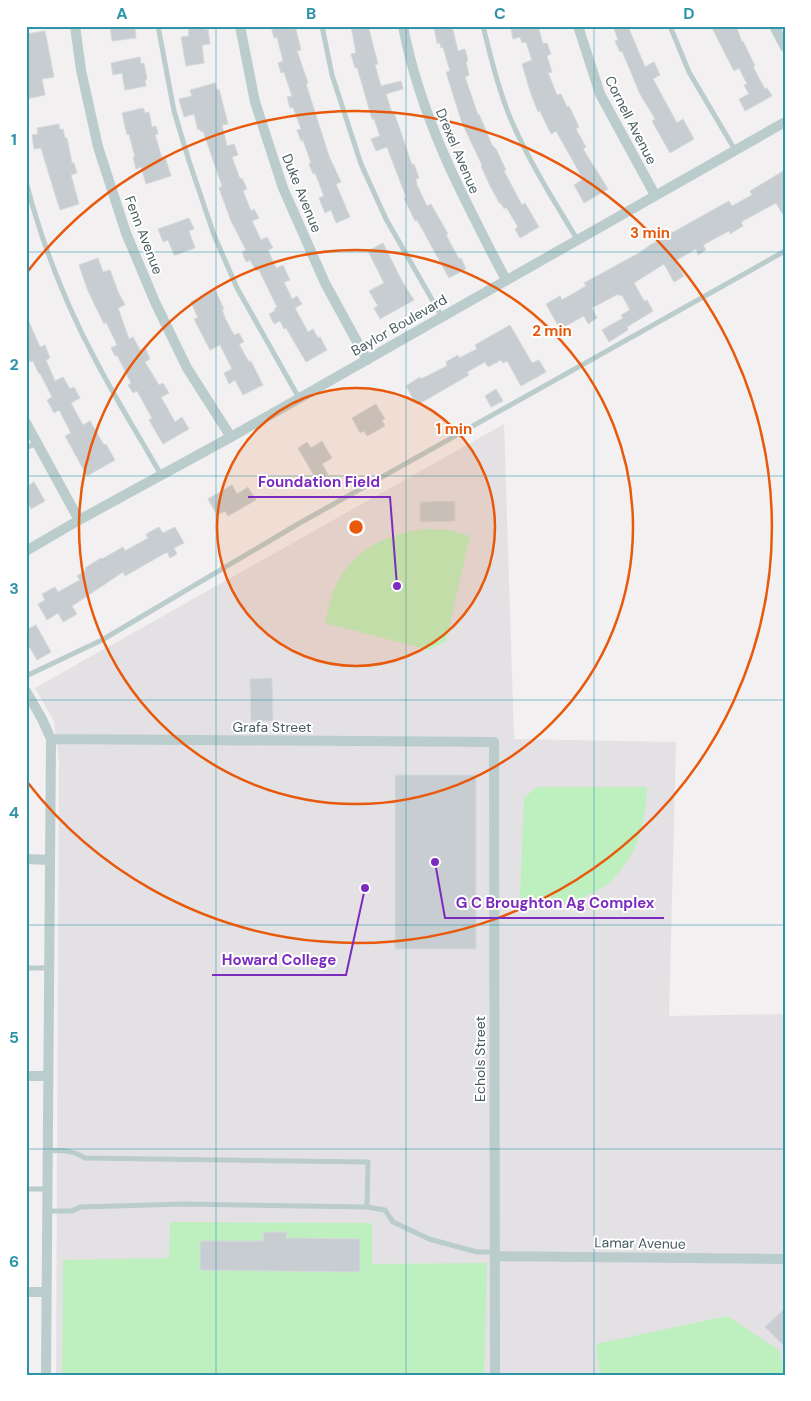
<svg xmlns="http://www.w3.org/2000/svg" width="811" height="1401" font-family="'DM Sans',sans-serif">
	<style>
		.education { fill: #e3e1e3 }
		.grass { fill: #bef0bf }
		.building { fill: #c7cdd0; stroke: #d4d9db }
		.lines { fill: none; stroke-linecap: round; stroke-linejoin: round }
		.service { stroke: #bbcccd; stroke-width: 5 }
		.minor { stroke: #bbcccd; stroke-width: 10 }
		.grid { fill: none; stroke: #2c93a9; stroke-width: 1; stroke-opacity: 0.55 }
		.ring { fill: none; stroke: #e8590c; stroke-width: 2.5 }
		.labels { text-anchor: middle; dominant-baseline: central; stroke-width: 4; stroke-linejoin: round; paint-order: stroke }
		.street-label { font-size: 14px; fill: #475c5e; stroke: #fff }
		.centre { fill: #e8590c; stroke: #fff; stroke-width: 2.5 }
		.ring-label { font-size: 15px; text-anchor: middle; font-weight: bold; fill: #e8590c; stroke: #fff; stroke-width: 4; stroke-linejoin: round; paint-order: stroke }
		.leader { fill: none; stroke: #7b2cbf; stroke-width: 2 }
		.callout-dot { fill: #7b2cbf; stroke: #fff; stroke-width: 2 }
		.callout-label { font-size: 15px; text-anchor: middle; font-weight: bold; fill: #7b2cbf; stroke: #fff; stroke-width: 4; stroke-linejoin: round; paint-order: stroke }
		.neatline { fill: none; stroke: #2c93a9; stroke-width: 2 }
		.grid-label { font-size: 16px; text-anchor: middle; font-weight: bold; fill: #2c93a9 }
	</style>
	<rect width="100%" height="100%" fill="#f2f0f1"/>
	<!-- education -->
	<path class="education" d="M504 424 514 739 676 742 669 1016 785 1014V1375H56L59 762 54 721 35 688Z"/>
	<!-- grass -->
	<path class="grass" d="M428 529 449 530 470 536 446 641 429 650 325 623C328 612 329 602 333 592 348 552 387 532 428 529Z
		M537 787H647C646 813 642 838 628 860 623 867 617 875 611 881 594 896 536 921 520 897L524 798Z
		M170 1222 372 1223V1264L487 1263 484 1375H62L63 1260 169 1258Z
		M727 1316 779 1350 785 1375H600L596 1344Z"/>
	<!-- building -->
	<path class="building" d="M110 26H133L134 29H135L136 38 112 41Z
		M188 26H204L205 30 208 29 210 44 202 45 204 63 186 66 181 37 189 36Z
		M271 26H295L301 50 297 51 308 83 306 84 329 156 341 182 336 184 350 217 336 223 331 210 325 213 319 198 324 196 315 173 313 174 309 164 311 163 303 140 301 141 297 130 301 129 293 107 290 108 287 97 292 96 284 72 281 73 278 63 283 61 277 37 274 38Z
		M351 26H368L378 64 375 65 381 86 401 81 403 89 386 94 392 113 394 112 412 165 414 164 419 178 416 179 417 185 427 206 431 204 448 234 446 235 459 259 461 258 466 269 449 278 417 220 415 221 404 198 406 197 387 147 376 151 371 139 380 136 374 119H372L357 67 355 68 351 54 356 53Z
		M440 26H452L458 51 465 49 468 61 466 62 469 75 465 77 478 115 479 114 492 145 496 149 506 170 504 171 522 205 525 203 539 227 520 238 515 229 518 227 506 207 504 209 501 203 500 204 490 186 481 166 482 165 462 123 446 72 450 71 443 47 441 48 440 43H437L434 27Z
		M513 26H538L543 44 547 43 551 54 547 56 552 72 548 73 557 95 561 94 567 107 569 106 579 127 576 129 586 147 583 149 608 189 584 203 574 185 583 179 556 131 551 134 540 111 538 112 531 94 522 64 532 60 526 42 522 43 520 37 513 39 511 29H513Z
		M613 26H628L645 67 654 62 660 75 653 79 677 123 683 119 694 139 670 153 652 121 655 119 640 94 622 51 620 52 615 41 618 40Z
		M711 26H736L742 42 743 41 755 66 753 67 765 89 767 88 772 96 745 111 739 99 749 94 744 85 747 84 739 68 734 71Z
		M45 31 54 77 42 79 45 95 26 99V34Z
		M140 57 141 64 144 63 147 79 145 80 146 86 125 90 122 73 113 75 111 63Z
		M215 83 217 90 219 89 228 124 222 125 227 146 234 144 238 155 232 157 240 179 242 178 247 189 243 191 251 211 254 209 259 218 252 221 261 240 267 237 273 248 268 250 276 268 283 265 290 280 284 282 292 299 297 296 302 304 295 308 308 332 313 329 318 338 320 337 327 350 306 362 286 328 284 329 280 321 274 324 269 314 275 311 274 309 277 307 259 270 256 271 250 260 246 262 242 252 246 250 231 221 219 188 222 186 203 131 201 132 200 129 198 130 194 114 184 117 179 99 192 96 190 90Z
		M143 108 145 113 149 112 152 127 156 126 158 134 155 135 162 158 165 157 171 176 146 184 141 167 136 169 133 157H135L129 134 127 135 122 113Z
		M59 124 60 130 63 129 65 138H67L72 163H74L77 173 71 175 79 204 60 210 43 155 41 148 34 149 32 135 38 134 37 128Z
		M785 170V218L776 203 741 222 743 226 730 234 729 231 703 245 706 250 698 255 696 249 675 261 684 276 674 282 664 264 634 283 644 301 647 300 653 311 627 327 628 330 609 342 602 330 623 318 621 315 630 310 622 295 619 296 618 294 592 308 597 318 588 324 584 316 560 329 546 304 560 296 562 300 586 286 584 283 639 253 650 245 729 201 732 206 752 195 750 191Z
		M189 218 194 229 189 231 195 248 176 255H174L168 240 163 242 158 229Z
		M383 243 403 283 414 300 380 319 374 308 378 306 369 291 384 283 368 251Z
		M98 258 103 272 110 270 119 294 125 305 118 308 129 339 133 337 140 350 145 348 150 359 145 362 159 385 163 383 169 393 161 397 175 422 182 417 189 429 163 444 149 420 152 418 137 391 133 393 128 385 131 383 117 355 115 356 111 348 117 345 106 322 104 324 88 291 79 265Z
		M215 290 224 309H222L225 318 234 335 239 333 244 342 239 344 249 362 251 361 263 385 243 395 235 380 229 384 224 373 232 369 220 345 210 350 194 319 198 318 191 302Z
		M26 315 40 347 45 345 50 358 46 360 55 381 63 377 70 389 74 387 80 398 71 403 83 425 90 421 104 445 106 444 115 460 87 476 65 436 71 433 59 410 54 413 47 400 52 397 40 373 39 374 33 361 30 362 26 353Z
		M510 325 532 363 539 360 546 372 521 386 507 361 503 363 501 360 488 367 485 362 467 372 469 375 419 404 417 400 415 402 406 386 420 377 421 379 447 366 446 362 458 355 459 358 477 349 475 345Z
		M496 389 503 401 491 407 485 396Z
		M376 404 385 419 382 420 385 426 367 436 364 431 360 433 352 418Z
		M322 441 332 458 322 464 328 474 317 481 298 448 307 442 311 448Z
		M34 482 45 501 31 509 26 500V487Z
		M232 485 237 494 248 487 256 500 228 516 225 511 217 515 208 499Z
		M455 501V521L420 522V502Z
		M159 527 163 533 175 527 184 543 174 548 177 554 170 558 167 552 125 576 123 572 72 606 77 614 63 622 58 613 47 620 38 604 45 600 42 594 55 587 58 592 80 580 77 576 86 570 85 568 101 558 102 559 123 547 125 551 148 538 146 534Z
		M36 625 51 652 37 660 26 641V630Z
		M272 678 273 721H251L250 679Z
		M395 775H476V949H395Z
		M263 1232H287L286 1238 360 1239V1272L200 1270V1241H264Z
		M785 1308V1347L765 1327Z"/>
	<g class="lines">
		<!-- service -->
		<path class="service" d="M158 26 174 111 189 161 214 235 237 288 299 398
			M322 26 332 75 361 164 386 219 442 317
			M483 26C491 58 499 92 512 122 530 163 554 201 577 239
			M670 26 689 72 735 150
			M26 182C42 243 65 303 95 359 115 398 139 436 161 475
			M26 448 37 443
			M26 676 102 640 298 524 785 251
			M26 968H49
			M47 1151C62 1150 72 1150 85 1158L368 1162 367 1207
			M26 1189H47
			M47 1211H72L80 1207 184 1204 367 1207 385 1210 393 1222 429 1239 477 1252H495"/>
		<!-- minor -->
		<path class="minor" d="M75 26 81 70 98 147 126 233 155 302 187 368 231 437
			M240 26 255 102 283 188 325 283 367 360
			M403 26C420 117 463 198 506 280
			M578 26 600 94 655 195
			M774 26 785 47
			M26 423 79 520
			M26 551 79 520 231 437 785 122
			M26 691 42 719 51 739 46 1375
			M51 739 494 742 495 1375
			M26 859 50 860
			M26 1076H48
			M495 1256 785 1259
			M26 1292H46"/>
	</g>
	<!-- grid -->
	<path class="grid" d="M216 26V1375M406 26V1375M594 26V1375M26 252H785M26 476H785M26 700H785M26 925H785M26 1149H785"/>
	<!-- distance rings -->
	<circle cx="356" cy="527" r="139" fill="#e8590c" fill-opacity=".12"/>
	<g class="ring">
		<circle cx="356" cy="527" r="139"/>
		<circle cx="356" cy="527" r="277"/>
		<path d="M28 271A416 416 0 1 1 28 783"/>
	</g>
	<g class="labels">
		<!-- street labels -->
		<g class="street-label">
			<text transform="translate(631 120) rotate(63)">Cornell Avenue</text>
			<text transform="translate(458 151) rotate(67)">Drexel Avenue</text>
			<text transform="translate(302 193) rotate(68)">Duke Avenue</text>
			<text transform="translate(144 235) rotate(69)">Fenn Avenue</text>
			<text transform="translate(399 325) rotate(-30)">Baylor Boulevard</text>
			<text x="272" y="727">Grafa Street</text>
			<text transform="translate(480 1059) rotate(-90)">Echols Street</text>
			<text transform="translate(640 1243) rotate(1)">Lamar Avenue</text>
		</g>
	</g>
	<circle cx="356" cy="527" r="8" class="centre"/>
	<g class="ring-label">
		<text x="650" y="238">3 min</text>
		<text x="552" y="336">2 min</text>
		<text x="454" y="434">1 min</text>
	</g>
	<!-- callouts -->
	<path class="leader" d="M397 586L390 497H248M435 862L445 918H664M365 888L346 975H212"/>
	<g class="callout-dot">
		<circle cx="397" cy="586" r="5"/>
		<circle cx="435" cy="862" r="5"/>
		<circle cx="365" cy="888" r="5"/>
	</g>
	<g class="callout-label">
		<text x="319" y="487">Foundation Field</text>
		<text x="555" y="908">G C Broughton Ag Complex</text>
		<text x="279" y="965">Howard College</text>
	</g>
	<!-- border -->
	<rect width="811" height="1401" fill="none" stroke="#ffffff" stroke-width="55"/>
	<rect x="28" y="28" width="756" height="1346" class="neatline"/>
	<g class="grid-label">
		<text x="122" y="19">A</text>
		<text x="311" y="19">B</text>
		<text x="500" y="19">C</text>
		<text x="689" y="19">D</text>
		<text x="14" y="145">1</text>
		<text x="14" y="370">2</text>
		<text x="14" y="594">3</text>
		<text x="14" y="818">4</text>
		<text x="14" y="1043">5</text>
		<text x="14" y="1267">6</text>
	</g>
</svg>
